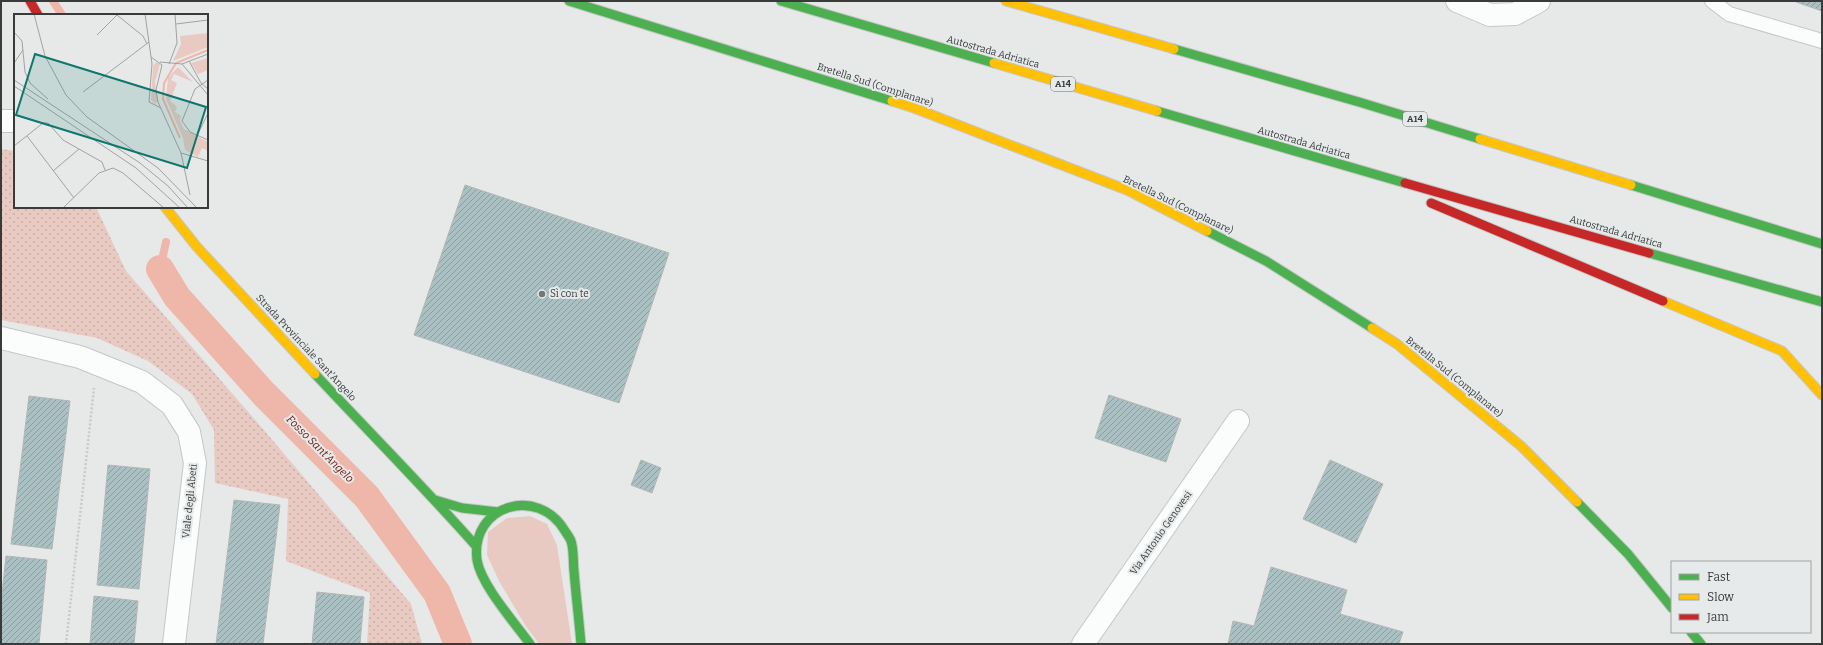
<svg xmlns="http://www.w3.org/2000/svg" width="1823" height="645" font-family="Bitter,serif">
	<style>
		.grass { fill: #e8cac3 }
		.park { fill: url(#park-dots) }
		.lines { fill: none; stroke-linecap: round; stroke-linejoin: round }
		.stream { stroke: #efb7aa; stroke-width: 8 }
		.canal { stroke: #efb7aa; stroke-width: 28 }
		.building { fill: url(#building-hatch); stroke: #b4b6b6 }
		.lane-casing { stroke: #c5c7c7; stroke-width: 16 }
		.street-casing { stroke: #c5c7c7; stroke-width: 24 }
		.fast-casing { stroke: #c5c7c7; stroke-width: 11 }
		.slow-casing { stroke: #c5c7c7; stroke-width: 11 }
		.jam-casing { stroke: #c5c7c7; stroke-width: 11 }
		.path { stroke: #c9c9c9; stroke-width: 2.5; stroke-dasharray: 2 2; stroke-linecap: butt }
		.lane { stroke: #fbfcfc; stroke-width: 14 }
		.street { stroke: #fbfcfc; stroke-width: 22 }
		.fast { stroke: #4caf50; stroke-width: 9 }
		.slow { stroke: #ffc107; stroke-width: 9 }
		.jam { stroke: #c62828; stroke-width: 9 }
		.poi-dot { fill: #767878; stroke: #e6eaea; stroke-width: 1.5 }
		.labels { text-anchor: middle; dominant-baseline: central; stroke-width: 4; stroke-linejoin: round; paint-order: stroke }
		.shield { fill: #e6eaea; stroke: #6d7070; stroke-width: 1 }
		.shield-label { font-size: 9px; font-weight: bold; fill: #393b3b }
		.street-label { font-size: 10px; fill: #393b3b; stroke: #e6eaea }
		.poi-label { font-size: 10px; fill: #393b3b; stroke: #e6eaea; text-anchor: start }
		.water-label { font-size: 11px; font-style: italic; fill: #6e0f00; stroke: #e6eaea }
		.inset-river { fill: none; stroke: #efb7aa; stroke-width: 2 }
		.inset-road { fill: none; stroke: #a1a3a3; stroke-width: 1 }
		.view { fill: #0f766e; fill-opacity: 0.15; stroke: #0f766e; stroke-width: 2 }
		.inset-edge { fill: none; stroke: #393b3b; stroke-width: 2 }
	</style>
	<defs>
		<pattern id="park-dots" width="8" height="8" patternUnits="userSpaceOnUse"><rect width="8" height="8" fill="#e8cac3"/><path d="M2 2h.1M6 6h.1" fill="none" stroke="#c8aea8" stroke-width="1.8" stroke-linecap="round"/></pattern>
		<pattern id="building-hatch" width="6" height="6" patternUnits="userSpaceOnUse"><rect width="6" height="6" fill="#aac0c3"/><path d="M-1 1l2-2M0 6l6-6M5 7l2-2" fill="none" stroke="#8b9da0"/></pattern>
	</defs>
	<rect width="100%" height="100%" fill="#e7e9e9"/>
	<!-- grass -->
	<path class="grass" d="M530 516 547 524 557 545 572 644H539L525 625 499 581 487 555 488 532 507 518Z"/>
	<!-- park -->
	<path class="park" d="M1 149 15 151V207H96L126 271 269 436 411 604 422 644H367L370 593 286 561 288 499 215 483 214 430 192 394 148 361 97 338 1 320Z"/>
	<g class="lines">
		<!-- stream -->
		<path class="stream" d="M53 1 62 15
			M160 269 166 242"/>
		<!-- canal -->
		<path class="canal" d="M160 269 177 297 264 394 367 497 437 593 458 644"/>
	</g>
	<!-- building -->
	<path class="building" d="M1797 1H1822V11L1796 2Z
		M465 185 669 253 619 403 414 335Z
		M1109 395 1181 419 1166 462 1095 438Z
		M29 396 70 401 52 549 11 544Z
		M641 460 661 468 652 493 631 485Z
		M1330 460 1383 484 1356 543 1303 519Z
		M108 465 150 469 139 589 97 585Z
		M234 500 280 505 263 644H216Z
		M6 556 47 560 39 644H1V603Z
		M1271 567 1347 590 1340 614 1403 632 1399 644H1228L1233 621 1254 626Z
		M317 592 364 597 360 644H312Z
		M94 596 138 601 134 644H90Z"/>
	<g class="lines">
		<!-- lane casing -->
		<g class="lane-casing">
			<path id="lane" d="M1712 1 1729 14 1822 41"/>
		</g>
		<!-- street casing -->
		<g class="street-casing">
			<path id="street" d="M1457 1 1490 15 1515 14 1539 1
				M1 121H15
				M1 338 80 357 142 382 172 405 189 432 195 463 174 644
				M1083 644 1238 421"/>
		</g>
		<!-- fast casing -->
		<g class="fast-casing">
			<path id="fast" d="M569 1 892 101
				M781 1 994 63
				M1174 49 1359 102 1480 139
				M1157 111 1405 183
				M1631 185 1822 244
				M1207 231 1266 261 1372 328
				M1649 253 1822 302
				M315 374C368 431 424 487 476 546
				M435 500 462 508 498 512
				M1577 502 1628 554 1672 608
				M1691 632 1701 644
				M530 644C515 623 481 585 477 560 470 505 538 485 565 531 567 534 570 538 571 541 574 550 573 562 574 571 576 596 579 620 581 644"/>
		</g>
		<!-- slow casing -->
		<g class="slow-casing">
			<path id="slow" d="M1006 1 1174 49
				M994 63 1157 111
				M892 101 914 108 1127 190 1207 231
				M1480 139 1631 185
				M165 207 197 247 315 374
				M1663 301 1782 351 1822 395
				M1372 328 1397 344 1521 446 1577 502"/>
		</g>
		<!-- jam casing -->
		<g class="jam-casing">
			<path id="jam" d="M30 1 38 15
				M1405 183 1649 253
				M1431 203 1663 301"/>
		</g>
		<!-- path -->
		<path class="path" d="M66 644 94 388"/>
		<!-- lane -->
		<use href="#lane" class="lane"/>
		<!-- street -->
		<use href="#street" class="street"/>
		<!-- fast -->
		<use href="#fast" class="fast"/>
		<!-- slow -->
		<use href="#slow" class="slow"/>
		<!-- jam -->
		<use href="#jam" class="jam"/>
	</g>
	<!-- markers -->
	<circle class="poi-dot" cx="542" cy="294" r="4"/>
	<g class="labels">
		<!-- shield labels -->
		<g class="shield">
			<rect x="1051" y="77" width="24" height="14" rx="3"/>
			<rect x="1403" y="112" width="24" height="14" rx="3"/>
		</g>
		<g class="shield-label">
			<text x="1063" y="84">A14</text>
			<text x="1415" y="119">A14</text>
		</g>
		<!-- street labels -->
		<g class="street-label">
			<text transform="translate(993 52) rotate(16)">Autostrada Adriatica</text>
			<text transform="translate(875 85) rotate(18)">Bretella Sud (Complanare)</text>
			<text transform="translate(1304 143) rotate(16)">Autostrada Adriatica</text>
			<text transform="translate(1178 205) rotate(26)">Bretella Sud (Complanare)</text>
			<text transform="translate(1616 232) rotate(16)">Autostrada Adriatica</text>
			<text transform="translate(306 348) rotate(47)">Strada Provinciale Sant'Angelo</text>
			<text transform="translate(1454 377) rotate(39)">Bretella Sud (Complanare)</text>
			<text transform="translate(190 501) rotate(-84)">Viale degli Abeti</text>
			<text transform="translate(1161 533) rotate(-55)">Via Antonio Genovesi</text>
		</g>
		<!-- poi labels -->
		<g class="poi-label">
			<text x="550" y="294">Sì con te</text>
		</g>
		<!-- water labels -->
		<g class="water-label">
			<text transform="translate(320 449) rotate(45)">Fosso Sant'Angelo</text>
		</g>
	</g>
	<!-- overview -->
	<g transform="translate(14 14)">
		<rect width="194" height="194" fill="#e7e9e9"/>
		<path d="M142 48 146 50 141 68 144 87 141 90 137 86 139 52Z" fill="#e8cac3"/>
		<path d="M194 19V33L159 47 167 30 166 22ZM194 44V56L184 60 177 49ZM164 53 179 68 160 60 157 66 163 69 156 87 163 93 161 98 167 102 166 107 170 115 194 128V137L188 134 184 143 171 136 169 124 152 85 154 64Z" fill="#e8cac3"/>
		<path class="inset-river" d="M166 124 149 85 150 69 162 49 194 36"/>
		<path class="inset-road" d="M20 0 31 42 52 81 73 103 144 154 183 194M131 0 138 50 135 88 147 94M162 10 194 6M0 18 8 27 11 58 16 69 34 85M83 21 103 1 129 22 133 30M137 43 148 51 142 76 144 88 167 139 176 181M175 47 187 69 194 75M146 48 168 50 194 40M0 49 9 36M155 50 163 29 161 0M168 50 194 81M0 66 126 149 154 172 174 194M194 66 181 75 168 107 176 118 194 126M0 72 122 154 166 194M69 78 135 28M13 122 60 184M183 122 194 99M0 132 29 109H34L49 126 88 148 91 156M167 139 194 147M39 157 65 135M49 194 85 159 99 154 109 159 150 194"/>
		<path class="view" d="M21 40 192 93 173 154 2 101Z"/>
		<rect width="194" height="194" class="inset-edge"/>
	</g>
	<!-- border -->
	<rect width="1823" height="645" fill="none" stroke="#393b3b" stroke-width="4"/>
	<!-- legend -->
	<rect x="1671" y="561" width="140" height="72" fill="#e6eaea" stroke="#a1a4a4"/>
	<rect x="1679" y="574" width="20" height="6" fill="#4caf50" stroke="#a1a4a4"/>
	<text x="1707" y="581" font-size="12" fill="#393b3b">Fast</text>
	<rect x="1679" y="594" width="20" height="6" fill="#ffc107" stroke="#a1a4a4"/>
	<text x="1707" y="601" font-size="12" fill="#393b3b">Slow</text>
	<rect x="1679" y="614" width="20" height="6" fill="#c62828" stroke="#a1a4a4"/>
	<text x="1707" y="621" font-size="12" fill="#393b3b">Jam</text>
</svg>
